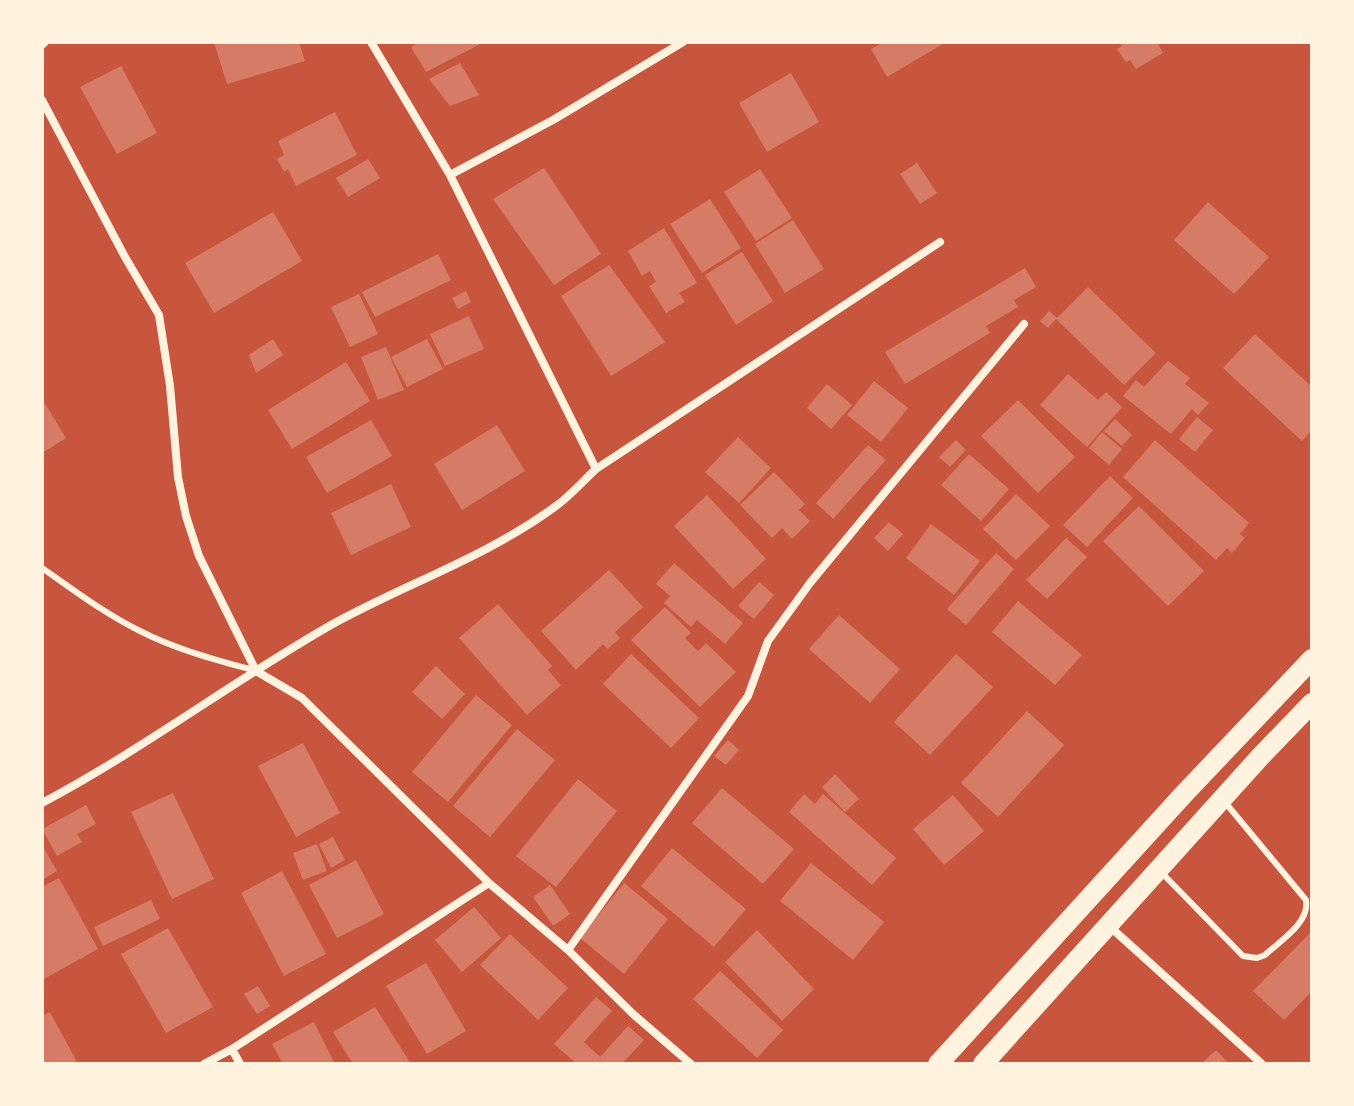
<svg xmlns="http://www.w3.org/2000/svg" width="1354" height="1106" font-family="'Crimson Pro',serif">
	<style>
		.building { fill: #d67c66 }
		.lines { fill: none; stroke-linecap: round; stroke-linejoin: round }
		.service { stroke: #fff3e0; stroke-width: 6 }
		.minor { stroke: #fff3e0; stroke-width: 8 }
		.primary { stroke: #fff3e0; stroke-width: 20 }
	</style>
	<rect width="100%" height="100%" fill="#c8553d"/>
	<!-- building -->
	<path class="building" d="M214 42H299L305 61 227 84Z
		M420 42H484L426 72 411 47Z
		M884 42H946L887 77 871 49Z
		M1119 42H1157L1163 53 1136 69 1130 60 1126 62 1117 49 1122 46Z
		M460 63 479 95 450 106 429 79Z
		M121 66 157 133 117 154 80 87Z
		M791 73 819 122 767 152 739 103Z
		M335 112 357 155 296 186 288 169 284 172 277 159 284 155 278 141Z
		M368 159 380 178 348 197 336 178Z
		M917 163 937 193 920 204 900 174Z
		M544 168 601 254 554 285 493 199Z
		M760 169 792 218 756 241 724 192Z
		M710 199 741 248 702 273 670 224Z
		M1208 202 1269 257 1234 294 1174 240Z
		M273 212 302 261 214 313 185 263Z
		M793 220 824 269 785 293 755 244Z
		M664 228 697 283 679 293 685 302 666 313 649 286 656 282 650 271 642 276 628 251Z
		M742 252 773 301 736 325 705 275Z
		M438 254 451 280 375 317 362 292Z
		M609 265 665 342 611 376 561 296Z
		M1025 268 1036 287 1014 300 1018 307 986 326 990 333 905 384 885 352Z
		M1088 287 1156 353 1124 385 1056 319Z
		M466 291 471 302 458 309 452 298Z
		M359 294 378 334 350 347 331 307Z
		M1049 311 1057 318 1048 328 1040 321Z
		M469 316 484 349 445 366 430 334Z
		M1255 334 1312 387V430L1302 441 1223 368Z
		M273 339 283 355 256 373 249 355Z
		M427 339 443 369 407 387 391 357Z
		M386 347 404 390 378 400 361 357Z
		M1168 361 1190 378 1185 384 1209 403 1198 415 1192 409 1171 434 1123 396 1136 380 1144 387Z
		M346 362 370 401 292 449 268 410Z
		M1068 374 1098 400 1106 392 1122 407 1087 447 1040 405Z
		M874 381 908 408 881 442 847 415Z
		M827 384 852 405 831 429 807 408Z
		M42 399 66 438 42 453Z
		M1018 400 1075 457 1038 493 981 436Z
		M1197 417 1213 430 1195 452 1179 439Z
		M1115 419 1132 435 1122 446 1104 431Z
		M371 420 392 456 327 493 306 457Z
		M497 425 525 471 462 510 434 464Z
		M1102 432 1122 449 1109 465 1089 448Z
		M738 437 771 468 739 503 705 472Z
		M956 440 966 450 950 467 939 457Z
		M1155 440 1249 523 1240 534 1245 538 1232 553 1227 548 1216 560 1123 477Z
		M868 445 886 460 833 519 816 503Z
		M969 454 1009 489 981 521 941 485Z
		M774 472 805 504 799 510 810 521 792 539 782 528 772 538 740 505Z
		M1110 476 1133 498 1087 547 1063 525Z
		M391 484 411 527 351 555 331 513Z
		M1016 494 1050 526 1016 560 983 529Z
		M707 495 766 559 733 589 674 526Z
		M1139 506 1204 571 1168 606 1103 541Z
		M889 522 903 534 888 551 874 538Z
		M931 524 980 561 954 595 906 558Z
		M1066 538 1087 557 1047 599 1026 580Z
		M996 553 1014 569 966 625 947 609Z
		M674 563 743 623 725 644 697 620 691 627 664 603 670 596 656 584Z
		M609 570 643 607 615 632 620 638 608 649 603 644 576 670 541 631Z
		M759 582 774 595 754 619 738 606Z
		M1018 601 1082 655 1055 685 992 632Z
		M498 604 552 666 548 670 561 685 527 715 459 638Z
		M665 607 691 633 685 638 698 651 706 643 736 672 700 707 631 640Z
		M839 615 900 669 870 703 809 649Z
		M631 654 699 718 671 748 603 684Z
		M956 654 993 687 930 755 894 722Z
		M436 666 465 694 442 719 412 692Z
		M476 695 512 725 448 802 412 772Z
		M1027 711 1064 745 998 817 961 783Z
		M517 729 555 760 490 837 453 806Z
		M728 740 739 750 726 765 714 756Z
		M303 743 340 813 296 837 258 766Z
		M835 774 859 799 845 812 822 787Z
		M578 779 617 811 556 887 516 856Z
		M722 788 794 849 763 884 692 823Z
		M173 793 214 879 172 899 131 812Z
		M804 794 815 804 823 794 896 858 872 885 789 812Z
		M953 795 984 831 944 865 913 829Z
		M86 805 96 824 77 834 82 842 57 856 42 829Z
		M333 837 345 860 331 868 319 844Z
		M317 844 327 871 303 880 293 853Z
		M42 845 57 871 42 880Z
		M672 848 746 909 714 947 641 886Z
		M356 860 384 914 337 938 309 885Z
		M811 863 884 922 853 960 780 901Z
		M282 871 326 954 284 976 241 893Z
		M59 878 98 949 44 979 42 887Z
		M624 883 668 919 624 974 580 938Z
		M550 885 570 914 553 926 533 897Z
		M151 900 160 919 103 946 94 927Z
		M474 907 501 938 462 972 435 940Z
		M168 928 213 1007 166 1033 121 954Z
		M757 930 814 989 782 1021 725 962Z
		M1312 931V991L1284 1020 1253 991Z
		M510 934 568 988 538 1020 480 965Z
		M426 963 466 1031 427 1054 386 986Z
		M720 971 783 1030 757 1058 693 999Z
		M258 986 270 1006 257 1014 244 994Z
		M596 997 612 1011 584 1042 600 1057 628 1026 644 1040 622 1064H577L554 1044Z
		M375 1007 411 1064H353L333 1032Z
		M50 1012 78 1064H42V1016Z
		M314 1022 335 1064H283L272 1044Z
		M1216 1050 1229 1064H1201Z"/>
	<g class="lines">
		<!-- service -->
		<path class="service" d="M42 568C74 590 105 614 140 631 177 650 217 660 256 671
			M1161 872 1243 956 1257 958 1265 955C1280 941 1310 923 1306 900L1224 801"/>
		<!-- minor -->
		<path class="minor" d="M371 42 450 175 596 469
			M42 45 45 42
			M42 100 125 257 159 315 170 386 178 477 186 516 199 556 256 671
			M450 175 553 120 683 42
			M256 671 302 698 489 883 568 950 633 1014 691 1064
			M42 803C142 750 233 681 331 625 405 584 487 557 556 506 570 496 583 481 596 469L940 242
			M1108 925 1262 1064
			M568 950 748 696 768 641 810 583 1024 324
			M232 1049 240 1064
			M204 1064 232 1049 489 883"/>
		<!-- primary -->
		<path class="primary" d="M938 1064 1183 795 1312 659
			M983 1064 1260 757 1312 703"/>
	</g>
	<!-- border -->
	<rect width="1354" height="1106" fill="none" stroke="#fff3e0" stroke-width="88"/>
</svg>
